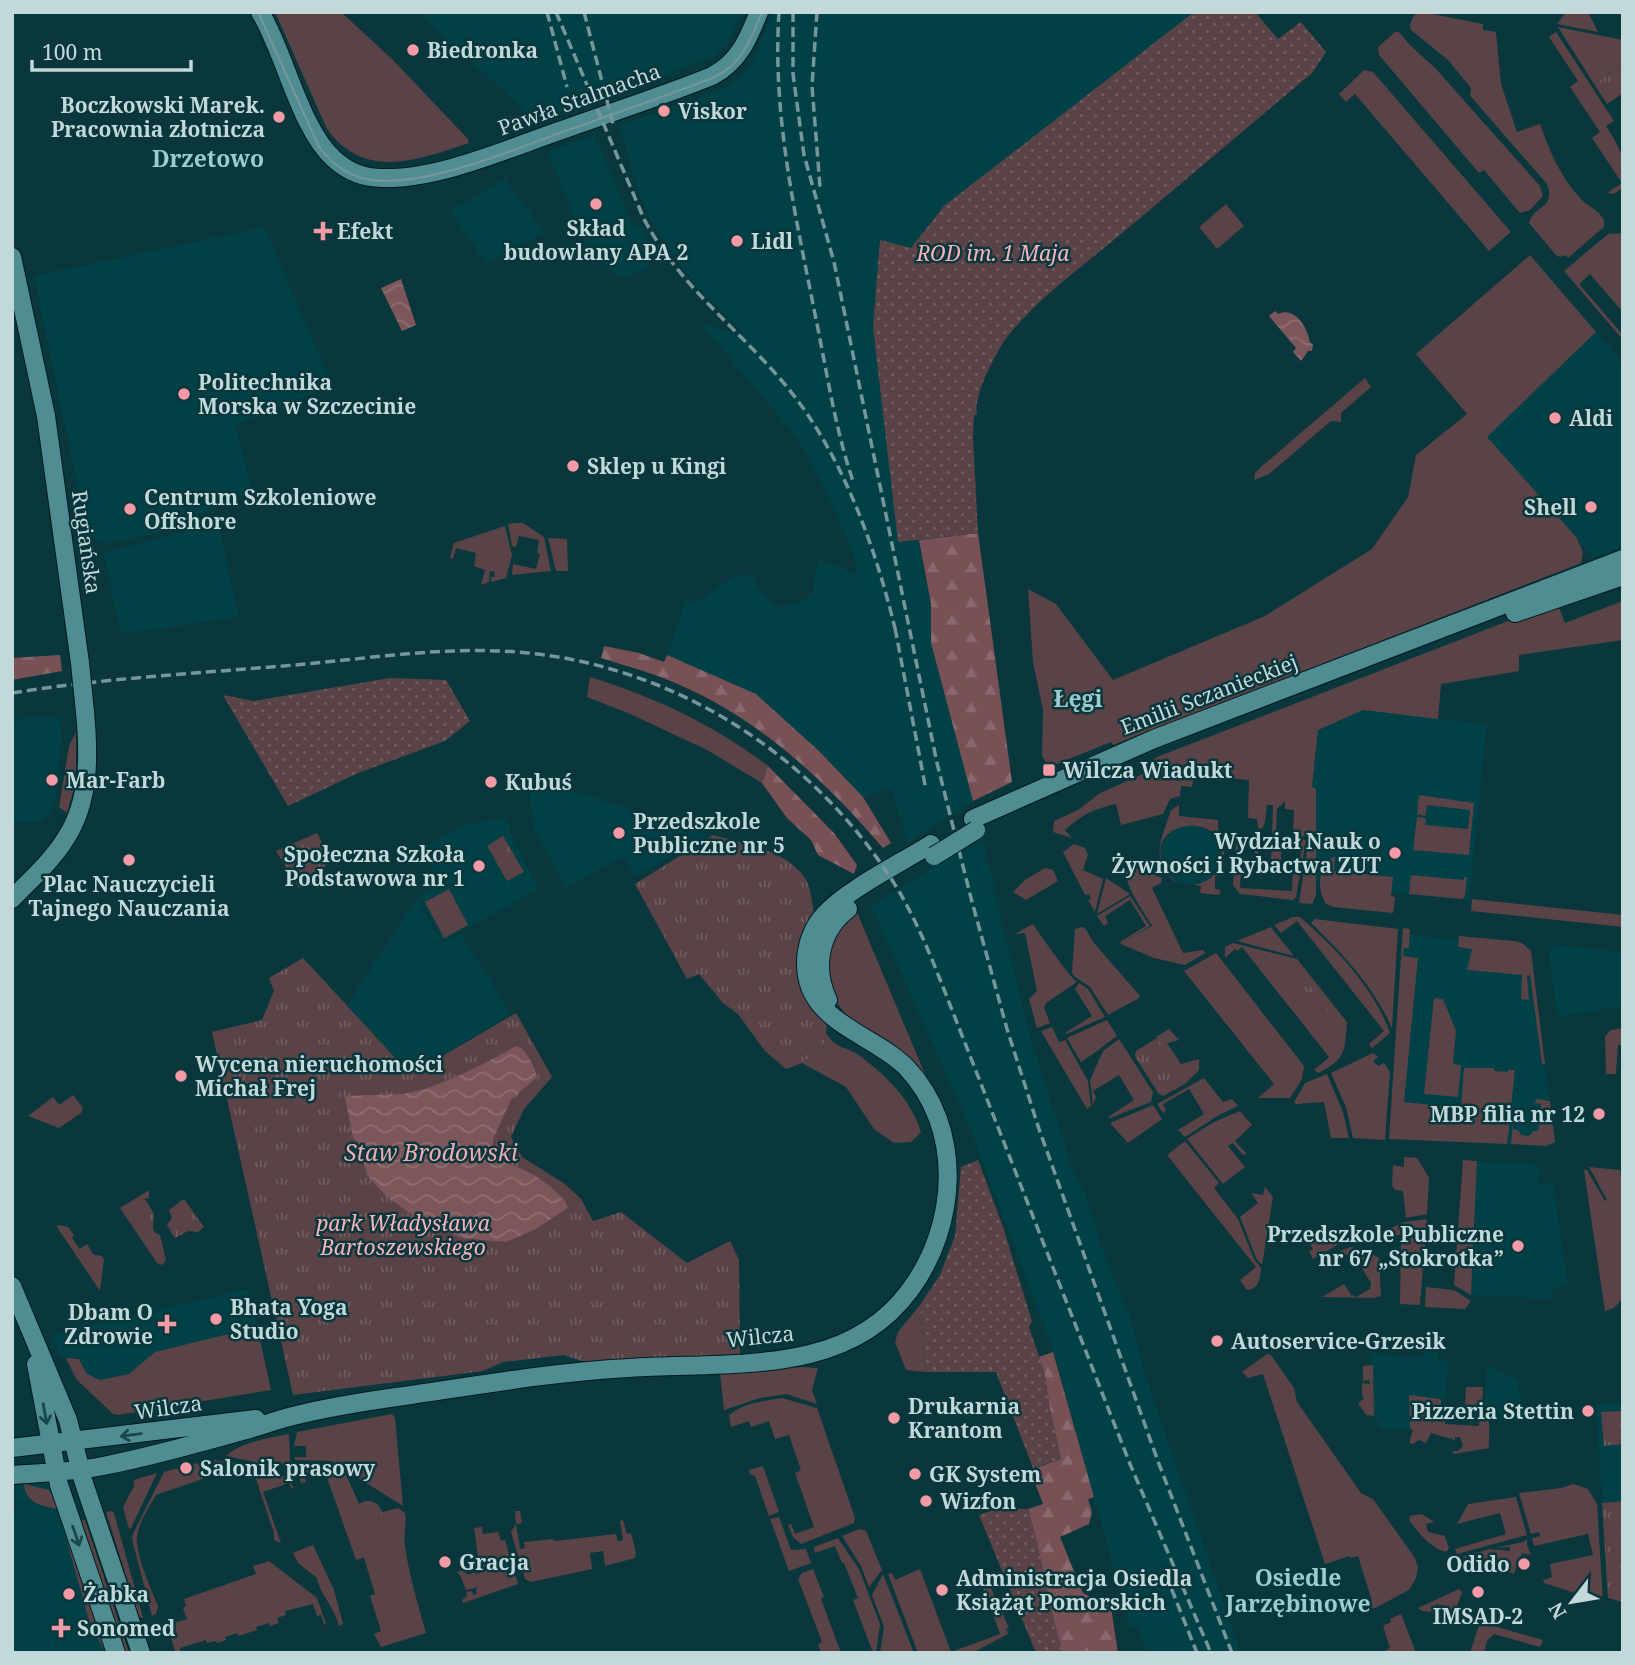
<svg xmlns="http://www.w3.org/2000/svg" width="1635" height="1665" font-family="'Noto Serif',serif">
	<style>
		.built { fill: #004147 }
		.grass { fill: #5a4346 }
		.forest { fill: url(#forest-firs) }
		.park { fill: url(#park-tufts) }
		.garden { fill: url(#garden-dots) }
		.water { fill: url(#water-waves) }
		.lines { fill: none; stroke-linecap: round; stroke-linejoin: round }
		.secondary-casing { stroke: #001d21; stroke-width: 20 }
		.secondary { stroke: #508d93; stroke-width: 18 }
		.tram { stroke: #769699; stroke-width: 2 }
		.rail { stroke: #769699; stroke-width: 3.5; stroke-dasharray: 10 5; stroke-linecap: butt }
		.secondary-bridge-casing { stroke: #001d21; stroke-width: 20; stroke-linecap: butt }
		.secondary-bridge { stroke: #508d93; stroke-width: 18 }
		.oneway { stroke: #17484d }
		.poi-dot { fill: #f39aa7; stroke: #09373c; stroke-width: 2.5 }
		.labels { text-anchor: middle; dominant-baseline: central; stroke-width: 5; stroke-linejoin: round; paint-order: stroke }
		.poi-label { font-size: 21px; font-weight: bold; fill: #c2d8db; stroke: #09373c; text-anchor: start }
		.street-label { font-size: 21px; fill: #c2d8db; stroke: #09373c }
		.park-label { font-size: 21px; font-style: italic; fill: #f8b3bc; stroke: #09373c }
		.neighbourhood-label { font-size: 23px; font-weight: bold; fill: #9dcbd0; stroke: #09373c }
		.water-label { font-size: 23px; font-style: italic; fill: #efabb4; stroke: #09373c }
	</style>
	<defs>
		<pattern id="forest-firs" width="22" height="20" patternUnits="userSpaceOnUse" patternTransform="scale(1.75)"><rect width="22" height="20" fill="#775156"/><path d="M5 1l3.5 6h-7zM16 11l3.5 6h-7z" fill="#89696e"/></pattern>
		<pattern id="park-tufts" width="24" height="20" patternUnits="userSpaceOnUse" patternTransform="scale(1.75)"><rect width="24" height="20" fill="#5a4346"/><path d="M3 7l-1-3M5 7V3M7 7l1-3M15 17l-1-3M17 17v-4M19 17l1-3" fill="none" stroke="#705d60"/></pattern>
		<pattern id="garden-dots" width="8" height="8" patternUnits="userSpaceOnUse" patternTransform="scale(1.75)"><rect width="8" height="8" fill="#5a4346"/><path d="M2 2h.1M6 6h.1" fill="none" stroke="#705d60" stroke-width="1.8" stroke-linecap="round"/></pattern>
		<pattern id="water-waves" width="16" height="10" patternUnits="userSpaceOnUse" patternTransform="scale(1.75)"><rect width="16" height="10" fill="#7c565b"/><path d="M0 5q4-4 8 0t8 0" fill="none" stroke="#8d6e72"/></pattern>
	</defs>
	<rect width="100%" height="100%" fill="#09373c"/>
	<!-- built -->
	<path class="built" d="M417 12H741L729 43 715 56 606 97 530 123 518 104Z
		M772 12H1194L944 206 911 248 880 241 904 474 931 604V643L973 801 907 843 892 789 863 797 819 751 756 694 667 655 685 603 705 597 732 577 745 573 752 577 764 596 777 607 799 604 813 592 815 573 820 560 836 565 857 576 854 556 831 502 797 438 702 325 746 335 699 289 671 253 651 221 638 191 619 126 729 86 742 76 753 62Z
		M595 135 634 228 642 225 652 246V258L646 270 622 278 591 257 547 152Z
		M505 179 544 232 487 264 450 211Z
		M265 227 332 385 236 425 252 492 155 534 104 544 98 541 87 533 34 276Z
		M1596 332 1623 363V547L1593 558 1486 436Z
		M218 522 239 617 121 634 103 553Z
		M1363 710 1487 724 1469 900 1308 885 1316 788H1312L1318 730Z
		M23 718H60L62 738 55 801 50 814 41 822 12 823V721Z
		M535 781H542L710 835 634 877 623 856 566 888 535 831 530 804V794Z
		M507 817 513 840 539 889 443 941 419 896 441 884 422 848 463 825Z
		M1161 855a30 30 0 1 1 60 0a30 30 0 1 1-60 0Z
		M982 838 1032 1042 1073 1170 1084 1190 1104 1254 1130 1316 1146 1377 1241 1653H1147L1137 1627 1130 1628 1054 1353 972 1133 871 906Z
		M418 898 442 944 461 934 511 1014 439 1057 399 1062 347 1005Z
		M1402 934 1526 947 1551 1107 1555 1142 1553 1145 1546 1146 1389 1139Z
		M1555 945 1623 952V1006L1560 1016 1557 1014 1549 953Z
		M1477 1161 1539 1165 1541 1176 1537 1177 1538 1184 1553 1182 1568 1284 1550 1289 1555 1299 1471 1295Z
		M248 1289 257 1327 155 1352 129 1374 100 1380 87 1374 79 1359 60 1356 52 1334Z
		M1425 1348 1438 1349V1360L1448 1361 1446 1400 1409 1395 1410 1429 1379 1428V1423L1374 1418 1371 1353 1399 1357 1424 1358Z
		M1487 1365 1517 1379 1521 1399 1518 1422 1489 1421 1484 1409Z
		M1596 1404H1623V1501L1602 1503Z
		M53 1475 112 1653H12V1539L18 1478Z"/>
	<!-- grass -->
	<path class="grass" d="M275 12H341L393 60 468 139 469 143C417 160 365 181 327 129Z
		M1422 12 1483 24V30L1496 32 1501 84 1517 132 1540 124C1550 152 1560 176 1580 198 1587 206 1599 210 1604 220V227L1568 258 1566 255 1560 257 1556 255 1529 223C1535 204 1556 209 1547 184L1473 99 1470 95 1471 88 1448 60 1411 30 1410 24 1414 15Z
		M1566 12H1588L1598 32 1557 24Z
		M1558 27 1623 40V73L1618 67 1594 84Z
		M1395 32H1399L1409 44 1436 69 1540 186 1543 196 1530 210 1520 213 1484 170 1479 173 1379 55 1378 47Z
		M1556 32 1614 121 1606 126C1620 148 1629 162 1621 189L1613 194 1607 193 1622 183 1592 138 1600 132 1570 87 1578 81 1549 37Z
		M1364 70 1373 72 1511 232 1489 251 1355 94 1346 102 1339 94Z
		M1226 204 1244 226 1217 249 1199 227Z
		M1623 233V312L1590 274 1579 284 1623 335V340L1564 271 1608 234Z
		M1530 255 1596 332 1487 437 1577 538 1583 552 1581 563 1113 745 1111 742 1049 767 1042 756 1043 710 1033 662 1028 589 1056 604 1113 680 1265 616 1372 549 1408 497 1416 455 1467 414 1416 354Z
		M1365 378 1371 387 1341 413V422L1331 421 1269 474 1254 480 1255 473 1262 466Z
		M514 523H523L544 537 551 571 512 575 513 564 536 569 540 554 537 553 539 540 519 536 516 547 512 546 508 524Z
		M505 526 512 555 506 578 491 582V577H494L495 572 490 571 489 582 481 585 485 570 474 566 476 553 456 548 453 559 450 558 454 543Z
		M548 538 567 539 568 571H556Z
		M1623 601V640L1519 655V671L1441 684 1438 719 1363 710 1318 730 1312 787 1316 789V895L1312 904 1299 903 1309 837 1293 835 1294 810 1285 809V801L1277 809 1276 834H1272L1273 805H1267L1265 822 1262 829 1258 828 1257 819 1248 818 1249 780 1194 775 1192 787 1181 786 1180 796 1170 799 1163 814 1121 825 1116 804C1091 810 1085 813 1065 830L1072 838 1053 832 1054 821 1078 810 1100 793 1152 770 1154 768 1147 764 1157 757 1521 616 1559 608 1565 623Z
		M590 677C655 697 714 725 768 766L762 783 707 750 628 713 587 697Z
		M76 732V782L67 813 59 807 69 746Z
		M1419 795 1474 803 1469 855 1413 850 1417 817 1426 818 1425 825 1468 829 1470 810 1427 805 1426 816 1417 814Z
		M1179 805V816L1218 820V837L1225 840 1223 874 1215 876V889L1221 890 1219 895 1200 893 1201 886 1193 885C1206 883 1217 876 1220 862 1235 810 1141 816 1164 867 1167 874 1174 879 1177 883 1148 862 1162 838 1171 810Z
		M1272 837 1306 840 1296 897 1293 900 1240 894 1233 885 1236 844H1257L1259 846 1258 855 1255 856V847L1238 846 1237 867 1241 868 1240 888 1292 891 1293 871H1298L1302 846 1282 844 1280 873 1271 860Z
		M1074 844 1085 848 1088 855 1083 870 1103 879 1095 912 1088 900 1091 899 1089 894 1085 895 1063 852Z
		M1335 856 1334 871 1393 877 1391 896 1395 897 1393 913 1333 907 1326 904C1316 888 1318 865 1335 856Z
		M1126 863 1162 878 1161 883 1152 888 1183 953 1203 950 1205 953 1185 965 1154 958 1121 944 1120 942 1146 926 1130 900 1105 916 1108 923 1104 926 1097 916 1130 896 1150 926 1125 941 1152 926C1142 908 1122 884 1126 863Z
		M1045 868 1053 870 1058 881 1026 900 1013 892 1025 880Z
		M1411 875 1464 880V877H1467L1465 896 1462 899 1409 894Z
		M1106 878 1130 894 1097 914Z
		M449 889 468 925 444 938 425 902Z
		M1472 899 1623 915V927L1471 911Z
		M856 910 930 1086 847 1016 834 999 826 968 832 937Z
		M1293 917H1300C1336 948 1374 988 1390 1033L1372 1048 1369 1044 1384 1031 1297 921 1281 933 1274 925Z
		M1315 919 1398 929 1392 1028C1374 987 1343 954 1311 923Z
		M1033 924C1038 932 1072 980 1077 982L1046 1003 1044 1008 1050 1023 1037 1028 1029 999 1037 991 1025 933 1015 934Z
		M1082 927 1085 928 1094 943 1140 996 1139 998 1108 1015 1090 987 1075 977 1072 973 1075 929Z
		M1271 927 1294 956 1237 941Z
		M1403 928 1410 929 1409 948H1404L1403 956 1418 958 1404 1102 1461 1108 1464 1068H1494L1495 1071 1508 1072V1070H1515L1511 1107 1505 1108V1112H1511L1507 1144 1389 1139Z
		M1459 936 1514 941 1522 943 1531 951 1545 1064H1542L1530 975 1527 976 1529 1000 1521 999 1522 975 1467 970 1472 949 1458 947Z
		M1233 943 1297 959 1347 1022C1345 1050 1346 1060 1318 1073L1314 1070 1329 1057 1242 947 1237 951 1235 949 1225 958V947Z
		M1216 953 1304 1066 1302 1079 1290 1098H1258L1274 1084 1184 971Z
		M1079 983 1088 989 1105 1017 1066 1034 1065 1033 1092 1016 1075 989Z
		M1434 998 1443 999 1456 1031 1453 1064 1461 1065 1458 1097 1424 1094Z
		M1107 1020 1117 1036C1104 1045 1094 1054 1081 1062L1067 1038Z
		M1052 1027 1059 1042 1065 1040 1088 1081 1091 1106 1087 1109 1041 1031Z
		M1623 1028V1045H1618L1616 1074H1606L1605 1036 1611 1030Z
		M1169 1029 1179 1040 1167 1043 1181 1064 1199 1059V1070L1185 1084 1156 1037Z
		M826 1033C837 1050 846 1046 860 1056 887 1076 911 1100 921 1132L911 1142 894 1143 874 1129 846 1087 802 1063 823 1048Z
		M1119 1039 1153 1092 1151 1102 1110 1118 1108 1117 1134 1100 1119 1075 1093 1091 1096 1097 1093 1105 1090 1080 1103 1051Z
		M1373 1053 1378 1057 1373 1061 1378 1066 1384 1063 1390 1072 1385 1140 1353 1138 1346 1107 1331 1073Z
		M1327 1074 1343 1112 1349 1138H1331L1324 1102 1296 1104 1294 1102 1305 1083Z
		M1204 1078 1223 1102 1232 1099 1238 1106 1219 1115 1185 1137 1178 1130 1204 1114 1189 1089 1163 1104 1166 1110 1163 1113 1157 1104Z
		M73 1095 83 1108 81 1113 59 1128 28 1116 53 1097 59 1105Z
		M1537 1099 1550 1101 1555 1142 1546 1146 1511 1144 1514 1113 1513 1129 1518 1130 1521 1135 1529 1136 1533 1131H1538L1541 1104 1534 1103Z
		M1153 1105 1162 1119 1128 1143 1110 1123Z
		M1240 1111 1252 1125 1235 1141 1247 1154 1243 1155 1233 1143 1228 1146 1245 1167 1223 1184 1187 1139 1214 1122Z
		M1185 1141 1219 1183 1214 1188 1238 1219 1254 1259 1261 1268C1260 1279 1259 1289 1247 1290L1240 1280 1256 1267 1167 1155Z
		M1404 1157 1417 1158 1429 1178 1427 1214 1406 1218 1403 1191 1395 1190 1392 1185 1393 1165 1404 1167Z
		M1463 1160 1477 1161 1471 1295 1454 1285Z
		M1589 1167 1620 1170 1623 1188V1298L1614 1308 1605 1311 1584 1170H1587L1605 1201 1607 1200Z
		M1265 1187 1273 1197 1262 1265 1256 1258 1240 1217 1258 1203 1251 1193 1263 1195Z
		M149 1190V1198L144 1199 131 1213 147 1238 156 1237 154 1232 160 1235 166 1260 162 1265 157 1263 120 1208Z
		M1427 1219 1420 1305 1400 1304 1401 1235H1384L1383 1232 1404 1222Z
		M58 1225 68 1227 74 1235 72 1238 80 1249 87 1244 93 1254 101 1256 104 1259 100 1291 57 1227Z
		M1333 1236 1353 1239 1339 1244 1313 1259 1309 1251 1313 1249 1306 1237Z
		M1351 1247 1365 1250 1379 1258 1381 1296 1373 1298 1322 1297 1344 1284 1351 1295 1356 1297 1370 1289 1371 1283 1352 1252 1342 1257 1340 1251Z
		M1426 1287 1454 1290 1471 1301 1465 1309 1425 1307Z
		M920 1305 926 1372 906 1370 895 1342 898 1332Z
		M257 1327 271 1390 118 1415 113 1414 76 1379 66 1358 79 1359 87 1374 100 1380 129 1374 155 1352Z
		M1267 1354 1271 1355 1294 1388 1297 1402 1361 1493 1373 1499 1415 1558 1418 1567 1416 1578 1409 1590 1375 1608 1366 1607 1365 1604 1372 1601 1358 1556 1351 1558 1350 1556 1325 1564 1263 1374 1248 1378 1242 1372Z
		M1373 1365 1374 1416 1366 1415 1358 1403 1364 1399 1362 1395V1383L1370 1384 1369 1380 1363 1381V1366Z
		M802 1367 818 1368 812 1390 817 1404 786 1394 760 1398 724 1410 720 1374Z
		M1466 1387H1483L1482 1408C1493 1418 1488 1434 1489 1448L1453 1454V1451H1458L1463 1446 1460 1437H1455V1440L1431 1433 1426 1443 1419 1440 1413 1444 1409 1443 1413 1430 1410 1429 1409 1395 1441 1399V1407H1446L1445 1424 1479 1426 1480 1408 1465 1407Z
		M782 1398 817 1408 855 1518 854 1523 801 1544 793 1537 788 1525 791 1524 795 1534 814 1527 795 1473 801 1470 789 1435 775 1439 769 1421 751 1427 749 1421 731 1427 729 1415C743 1403 764 1401 782 1398Z
		M392 1414 395 1418 403 1506 331 1461 295 1460V1457H306V1446H294L297 1432Z
		M289 1434 290 1461 273 1469 255 1462 226 1456C240 1442 270 1438 289 1434Z
		M214 1460 246 1464 156 1495C149 1507 139 1522 137 1536 135 1554 151 1589 158 1606L156 1614 152 1616 132 1539 133 1534 164 1472 182 1467 185 1475 190 1474 187 1466 198 1463 199 1467 214 1462Z
		M295 1462 334 1464 345 1472 359 1504 356 1507 360 1527 373 1528 382 1512 398 1508 405 1513C407 1525 403 1534 405 1546 409 1575 418 1604 426 1633L381 1647 374 1634 381 1631 370 1596 375 1594 364 1558 356 1560 324 1469 304 1474 306 1482 301 1483Z
		M763 1466 779 1512 769 1516 755 1476 750 1474 749 1470Z
		M264 1469 286 1477 294 1488 292 1489 289 1483 263 1492 281 1543 274 1540V1533L254 1473 262 1476Z
		M157 1473 131 1528 129 1529 123 1507 134 1486V1480Z
		M24 1484 49 1490 62 1510C45 1506 25 1505 24 1484Z
		M1573 1484 1588 1489 1597 1504 1603 1602 1544 1583 1543 1580 1552 1577 1550 1564 1593 1555 1588 1534 1534 1546 1532 1538 1540 1536 1539 1532 1531 1534 1519 1493 1561 1488Z
		M1516 1497 1527 1535 1457 1554 1455 1549 1506 1534 1500 1513 1457 1524 1468 1504Z
		M111 1511 114 1513 143 1618 139 1617 106 1512Z
		M515 1511H520L522 1523 516 1524 520 1549 525 1548 524 1542 553 1539 554 1541 616 1534 618 1541 623 1540 620 1521 623 1520 627 1534 631 1533 636 1553 635 1558 605 1566 603 1551 590 1553 592 1569 531 1582 525 1579 511 1532 516 1524Z
		M1422 1514 1434 1522 1426 1524 1428 1532 1445 1536 1449 1548 1446 1552C1429 1547 1419 1533 1409 1520L1410 1516Z
		M779 1517 791 1550 806 1549 811 1563 789 1571 770 1519Z
		M85 1520 129 1653H121L77 1522Z
		M67 1526 109 1653H106L90 1624 63 1527Z
		M482 1527 483 1534 498 1532 501 1541 505 1540 510 1557 502 1560 503 1564 475 1572 473 1566 479 1565 474 1528Z
		M859 1529 866 1531 882 1570 869 1587 861 1566 842 1536Z
		M838 1538 859 1569 880 1624 876 1653H873L853 1600 858 1598 844 1563H842L835 1546 815 1553 814 1547Z
		M1527 1539V1545L1531 1555 1522 1553 1521 1558 1519 1557 1514 1574 1462 1557 1490 1549 1510 1551V1547L1495 1548 1523 1542Z
		M313 1545 334 1590 343 1624 339 1626C334 1606 319 1593 317 1578L298 1563 293 1553Z
		M269 1561 317 1598 326 1624 324 1625 321 1615 317 1616 313 1604 285 1611 286 1615 277 1618 279 1623 270 1626 269 1623 256 1627 257 1630 239 1636 237 1633 225 1637 226 1640 217 1643 216 1641 207 1643 206 1640 180 1648 181 1653H176L168 1630 175 1628 174 1623 187 1619 183 1608 186 1606 184 1599 256 1574 253 1566Z
		M511 1562 518 1584 463 1603 462 1600 467 1596 466 1592 472 1591 473 1595 477 1594 476 1589 479 1587 466 1590 461 1577 457 1572 465 1569 467 1575 475 1572 476 1574Z
		M813 1569 824 1597 821 1599 841 1653H821L818 1644 822 1642 798 1579 802 1573Z
		M920 1569 951 1652 1000 1634 981 1583 987 1579 1009 1628 1006 1629 1008 1634 972 1653H918L888 1574 892 1573 895 1580Z
		M883 1574 914 1653H880L884 1627 872 1595Z
		M1459 1589 1462 1592 1452 1620 1443 1616 1446 1606 1436 1604 1434 1612 1422 1611 1418 1608Z
		M1401 1614 1416 1653H1381L1390 1648 1383 1626 1391 1622 1390 1619Z
		M1480 1622 1543 1640 1540 1647 1494 1634 1487 1641 1484 1653H1470Z"/>
	<!-- forest -->
	<path class="forest" d="M978 533 1012 782 973 801 931 643V604L919 540Z
		M604 646 639 653 664 662 667 655 756 694 819 751 863 797 891 843 883 848C823 778 754 714 668 680 646 671 623 665 601 658Z
		M60 655 62 671 12 680V658Z
		M768 766 834 833 857 865 854 874 818 855 811 840 787 818 762 783Z
		M1053 1352 1094 1497 1088 1499 1092 1512 1089 1524 1060 1537 1083 1593 1111 1607 1118 1653H1063C1048 1606 1042 1556 1028 1509L1043 1504 1030 1470 1061 1459 1050 1410 1044 1371 1039 1357Z"/>
	<!-- park -->
	<path class="park" d="M1618 67 1623 73V93L1607 104 1594 84Z
		M317 833 332 860 299 888 276 851Z
		M713 835C746 844 808 854 811 897 812 903 814 908 813 913 807 934 796 952 799 976 801 991 809 1002 819 1013 821 1016 824 1018 826 1021 828 1029 824 1041 823 1048L802 1063 786 1069 765 1051 738 1014 723 1003 699 974 687 979 635 884Z
		M503 836 524 872 507 881 487 846Z
		M303 958 399 1062 439 1058 516 1013 552 1077 524 1109 511 1137 522 1157 565 1184 581 1199 593 1221 621 1212 687 1263 730 1241 739 1260 740 1354 588 1363 564 1355 503 1362 483 1371 293 1395 212 1032 262 1020 274 991 269 978Z
		M1304 979 1337 1020 1324 1031 1291 990Z
		M1157 1038 1185 1084 1163 1096 1158 1093 1135 1056 1136 1051Z
		M142 1199 146 1200 154 1214 153 1228 156 1237 152 1241 147 1238 131 1213 133 1207Z
		M184 1199 204 1227 198 1232 188 1231 175 1238 167 1225 172 1218 169 1210Z
		M1623 1411V1444L1604 1446 1601 1412Z
		M354 1515a14 14 0 1 1 28 0a14 14 0 1 1-28 0Z
		M1623 1501V1602L1608 1598 1602 1503Z"/>
	<!-- garden -->
	<path class="garden" d="M1194 12H1255L1278 39 1301 22 1326 52 1312 73C1249 126 1185 180 1121 234 1083 266 1039 297 1007 337 996 352 973 396 977 414L974 416 973 437 978 533 898 542 873 327 880 240 911 248 944 206Z
		M390 678 446 680 470 721 445 741 358 773 288 806 223 695 254 701Z
		M978 1160 1002 1224 1032 1321 1029 1327 1044 1371 1050 1410 1061 1459 1033 1468 996 1372H926L920 1305 940 1275 955 1236 961 1167Z
		M995 1509H1028C1042 1556 1048 1606 1063 1653H1036L979 1515Z"/>
	<!-- water -->
	<path class="water" d="M401 279 416 325 402 331 381 288Z
		M1275 311 1278 314C1295 306 1308 328 1310 343L1313 344 1312 351H1308L1301 361 1293 352 1296 348 1269 316Z
		M516 1046C525 1047 535 1067 537 1077L511 1100 493 1139V1147L496 1155 502 1160 534 1175 551 1187 565 1201 568 1208 534 1230 506 1242 462 1238 426 1224 387 1197 367 1175 359 1143 353 1138 345 1096C363 1095 381 1095 399 1094 431 1092 488 1062 516 1046Z"/>
	<g class="lines">
		<!-- secondary casing -->
		<g class="secondary-casing">
			<path id="secondary" d="M260 12C285 53 300 129 334 159 347 171 364 178 382 178 438 180 509 148 562 130 612 112 663 96 712 76 739 62 748 39 759 12
				M12 257 46 416 80 663
				M1515 613 1623 576
				M973 819 1154 739 1623 559
				M12 899C30 880 52 861 66 838 90 801 89 755 85 712
				M828 1000C813 968 819 931 848 909
				M12 1286 68 1420 83 1480 141 1653
				M36 1364 59 1485 116 1653
				M12 1448 256 1419
				M12 1475C42 1473 73 1472 103 1466 149 1457 196 1444 242 1431 259 1427 276 1420 293 1416 329 1407 367 1401 404 1396 479 1385 554 1372 629 1368 689 1364 752 1368 810 1354 851 1344 885 1324 910 1290 958 1225 964 1128 906 1067 872 1033 805 1022 806 963 806 946 812 928 824 915 846 890 901 863 931 844"/>
		</g>
		<!-- secondary -->
		<use href="#secondary" class="secondary"/>
		<!-- tram -->
		<path class="tram" d="M258 12 319 147C332 164 349 177 372 180 427 187 515 149 568 130 617 113 666 96 715 77 742 64 751 39 762 12"/>
		<!-- rail -->
		<path class="rail" d="M547 12 567 87
			M556 12 644 219C678 284 735 326 782 381 841 449 877 550 897 637
			M584 12 613 124
			M779 12C772 116 796 218 816 319 827 373 835 428 853 481
			M793 12V74L804 155 834 262 937 763 971 898 1007 1029 1039 1129 1159 1464 1232 1653
			M817 12 812 86 820 187
			M895 628 926 790
			M12 693C106 678 201 673 295 665 363 659 433 648 501 651 666 658 816 753 900 893 918 924 932 959 945 992L1130 1464 1211 1653
			M1166 1575 1197 1653"/>
		<!-- secondary-bridge casing -->
		<g class="secondary-bridge-casing">
			<path id="secondary-bridge" d="M80 663 85 712
				M934 856 976 830"/>
		</g>
		<!-- secondary-bridge -->
		<use href="#secondary-bridge" class="secondary-bridge"/>
	</g>
	<!-- one-way arrows -->
	<defs><path id="oneway-shaft" d="M-6 0H5M1.5-3L5.5 0L1.5 3" fill="none" stroke-width="1.6" stroke-linecap="round" stroke-linejoin="round" transform="scale(1.75)"/></defs>
	<g class="oneway">
		<use href="#oneway-shaft" transform="translate(45 1414) rotate(80)"/>
		<use href="#oneway-shaft" transform="translate(131 1435) rotate(172)"/>
		<use href="#oneway-shaft" transform="translate(76 1536) rotate(71)"/>
	</g>
	<!-- markers -->
	<g class="poi-dot">
		<circle cx="413" cy="50" r="7"/>
		<circle cx="664" cy="111" r="7"/>
		<circle cx="279" cy="117" r="7"/>
		<circle cx="596" cy="204" r="7"/>
		<path d="M319.5 220.5h7v7h7v7h-7v7h-7v-7h-7v-7h7z"/>
		<circle cx="737" cy="241" r="7"/>
		<circle cx="184" cy="394" r="7"/>
		<circle cx="1555" cy="418" r="7"/>
		<circle cx="573" cy="466" r="7"/>
		<circle cx="1591" cy="507" r="7"/>
		<circle cx="130" cy="509" r="7"/>
		<rect x="1042" y="763" width="14" height="14" rx="3.5"/>
		<circle cx="52" cy="780" r="7"/>
		<circle cx="491" cy="782" r="7"/>
		<circle cx="619" cy="833" r="7"/>
		<circle cx="1395" cy="853" r="7"/>
		<circle cx="129" cy="860" r="7"/>
		<circle cx="479" cy="866" r="7"/>
		<circle cx="181" cy="1076" r="7"/>
		<circle cx="1599" cy="1114" r="7"/>
		<circle cx="1518" cy="1246" r="7"/>
		<circle cx="216" cy="1319" r="7"/>
		<path d="M163.5 1313.5h7v7h7v7h-7v7h-7v-7h-7v-7h7z"/>
		<circle cx="1217" cy="1341" r="7"/>
		<circle cx="1588" cy="1411" r="7"/>
		<circle cx="894" cy="1418" r="7"/>
		<circle cx="186" cy="1468" r="7"/>
		<circle cx="915" cy="1474" r="7"/>
		<circle cx="926" cy="1501" r="7"/>
		<circle cx="445" cy="1562" r="7"/>
		<circle cx="1524" cy="1564" r="7"/>
		<circle cx="942" cy="1590" r="7"/>
		<circle cx="1478" cy="1592" r="7"/>
		<circle cx="69" cy="1594" r="7"/>
		<path d="M57.5 1617.5h7v7h7v7h-7v7h-7v-7h-7v-7h7z"/>
	</g>
	<g class="labels">
		<!-- poi labels -->
		<g class="poi-label">
			<text x="427" y="50">Biedronka</text>
			<text x="265" y="105" text-anchor="end">Boczkowski Marek.<tspan x="265" dy="24">Pracownia złotnicza</tspan></text>
			<text x="678" y="111">Viskor</text>
			<text x="596" y="228" text-anchor="middle">Skład<tspan x="596" dy="24">budowlany APA 2</tspan></text>
			<text x="337" y="231">Efekt</text>
			<text x="751" y="241">Lidl</text>
			<text x="198" y="382">Politechnika<tspan x="198" dy="24">Morska w Szczecinie</tspan></text>
			<text x="1569" y="418">Aldi</text>
			<text x="587" y="466">Sklep u Kingi</text>
			<text x="144" y="497">Centrum Szkoleniowe<tspan x="144" dy="24">Offshore</tspan></text>
			<text x="1577" y="507" text-anchor="end">Shell</text>
			<text x="1063" y="770">Wilcza Wiadukt</text>
			<text x="66" y="780">Mar-Farb</text>
			<text x="505" y="782">Kubuś</text>
			<text x="633" y="821">Przedszkole<tspan x="633" dy="24">Publiczne nr 5</tspan></text>
			<text x="1381" y="841" text-anchor="end">Wydział Nauk o<tspan x="1381" dy="24">Żywności i Rybactwa ZUT</tspan></text>
			<text x="465" y="854" text-anchor="end">Społeczna Szkoła<tspan x="465" dy="24">Podstawowa nr 1</tspan></text>
			<text x="129" y="884" text-anchor="middle">Plac Nauczycieli<tspan x="129" dy="24">Tajnego Nauczania</tspan></text>
			<text x="195" y="1064">Wycena nieruchomości<tspan x="195" dy="24">Michał Frej</tspan></text>
			<text x="1585" y="1114" text-anchor="end">MBP filia nr 12</text>
			<text x="1504" y="1234" text-anchor="end">Przedszkole Publiczne<tspan x="1504" dy="24">nr 67 „Stokrotka”</tspan></text>
			<text x="230" y="1307">Bhata Yoga<tspan x="230" dy="24">Studio</tspan></text>
			<text x="153" y="1312" text-anchor="end">Dbam O<tspan x="153" dy="24">Zdrowie</tspan></text>
			<text x="1231" y="1341">Autoservice-Grzesik</text>
			<text x="908" y="1406">Drukarnia<tspan x="908" dy="24">Krantom</tspan></text>
			<text x="1574" y="1411" text-anchor="end">Pizzeria Stettin</text>
			<text x="200" y="1468">Salonik prasowy</text>
			<text x="929" y="1474">GK System</text>
			<text x="940" y="1501">Wizfon</text>
			<text x="459" y="1562">Gracja</text>
			<text x="1510" y="1564" text-anchor="end">Odido</text>
			<text x="956" y="1578">Administracja Osiedla<tspan x="956" dy="24">Książąt Pomorskich</tspan></text>
			<text x="83" y="1594">Żabka</text>
			<text x="1478" y="1616" text-anchor="middle">IMSAD-2</text>
			<text x="77" y="1628">Sonomed</text>
		</g>
		<!-- street labels -->
		<g class="street-label">
			<text transform="translate(579 99) rotate(-20)">Pawła Stalmacha</text>
			<text transform="translate(87 542) rotate(82)">Rugiańska</text>
			<text transform="translate(1209 694) rotate(-21)">Emilii Sczanieckiej</text>
			<text transform="translate(760 1336) rotate(-6)">Wilcza</text>
			<text transform="translate(168 1407) rotate(-8)">Wilcza</text>
		</g>
		<!-- park labels -->
		<g class="park-label">
			<text x="993" y="253">ROD im. 1 Maja</text>
			<text x="403" y="1223">park Władysława<tspan x="403" dy="24">Bartoszewskiego</tspan></text>
		</g>
		<!-- neighbourhood labels -->
		<g class="neighbourhood-label">
			<text x="208" y="158">Drzetowo</text>
			<text x="1078" y="698">Łęgi</text>
			<text x="1298" y="1577">Osiedle<tspan x="1298" dy="26">Jarzębinowe</tspan></text>
		</g>
		<!-- water labels -->
		<g class="water-label">
			<text x="431" y="1152">Staw Brodowski</text>
		</g>
	</g>
	<!-- border -->
	<rect width="1635" height="1665" fill="none" stroke="#c2d8db" stroke-width="28"/>
	<!-- north arrow -->
	<g transform="translate(1572 1602) rotate(239)" stroke="#09373c" stroke-width="5" paint-order="stroke">
	<path d="M0-5L12 26L0 18L-12 26Z" fill="#c2d8db"/>
	<text y="-10" font-size="19" font-weight="bold" text-anchor="middle" fill="#c2d8db">N</text>
	</g>
	<!-- scale -->
	<path d="M32 60v10h159v-10" fill="none" stroke="#c2d8db" stroke-width="3.5"/>
	<text x="42" y="60" font-size="21" fill="#c2d8db" stroke="#09373c" stroke-width="5" paint-order="stroke">100 m</text>
</svg>
